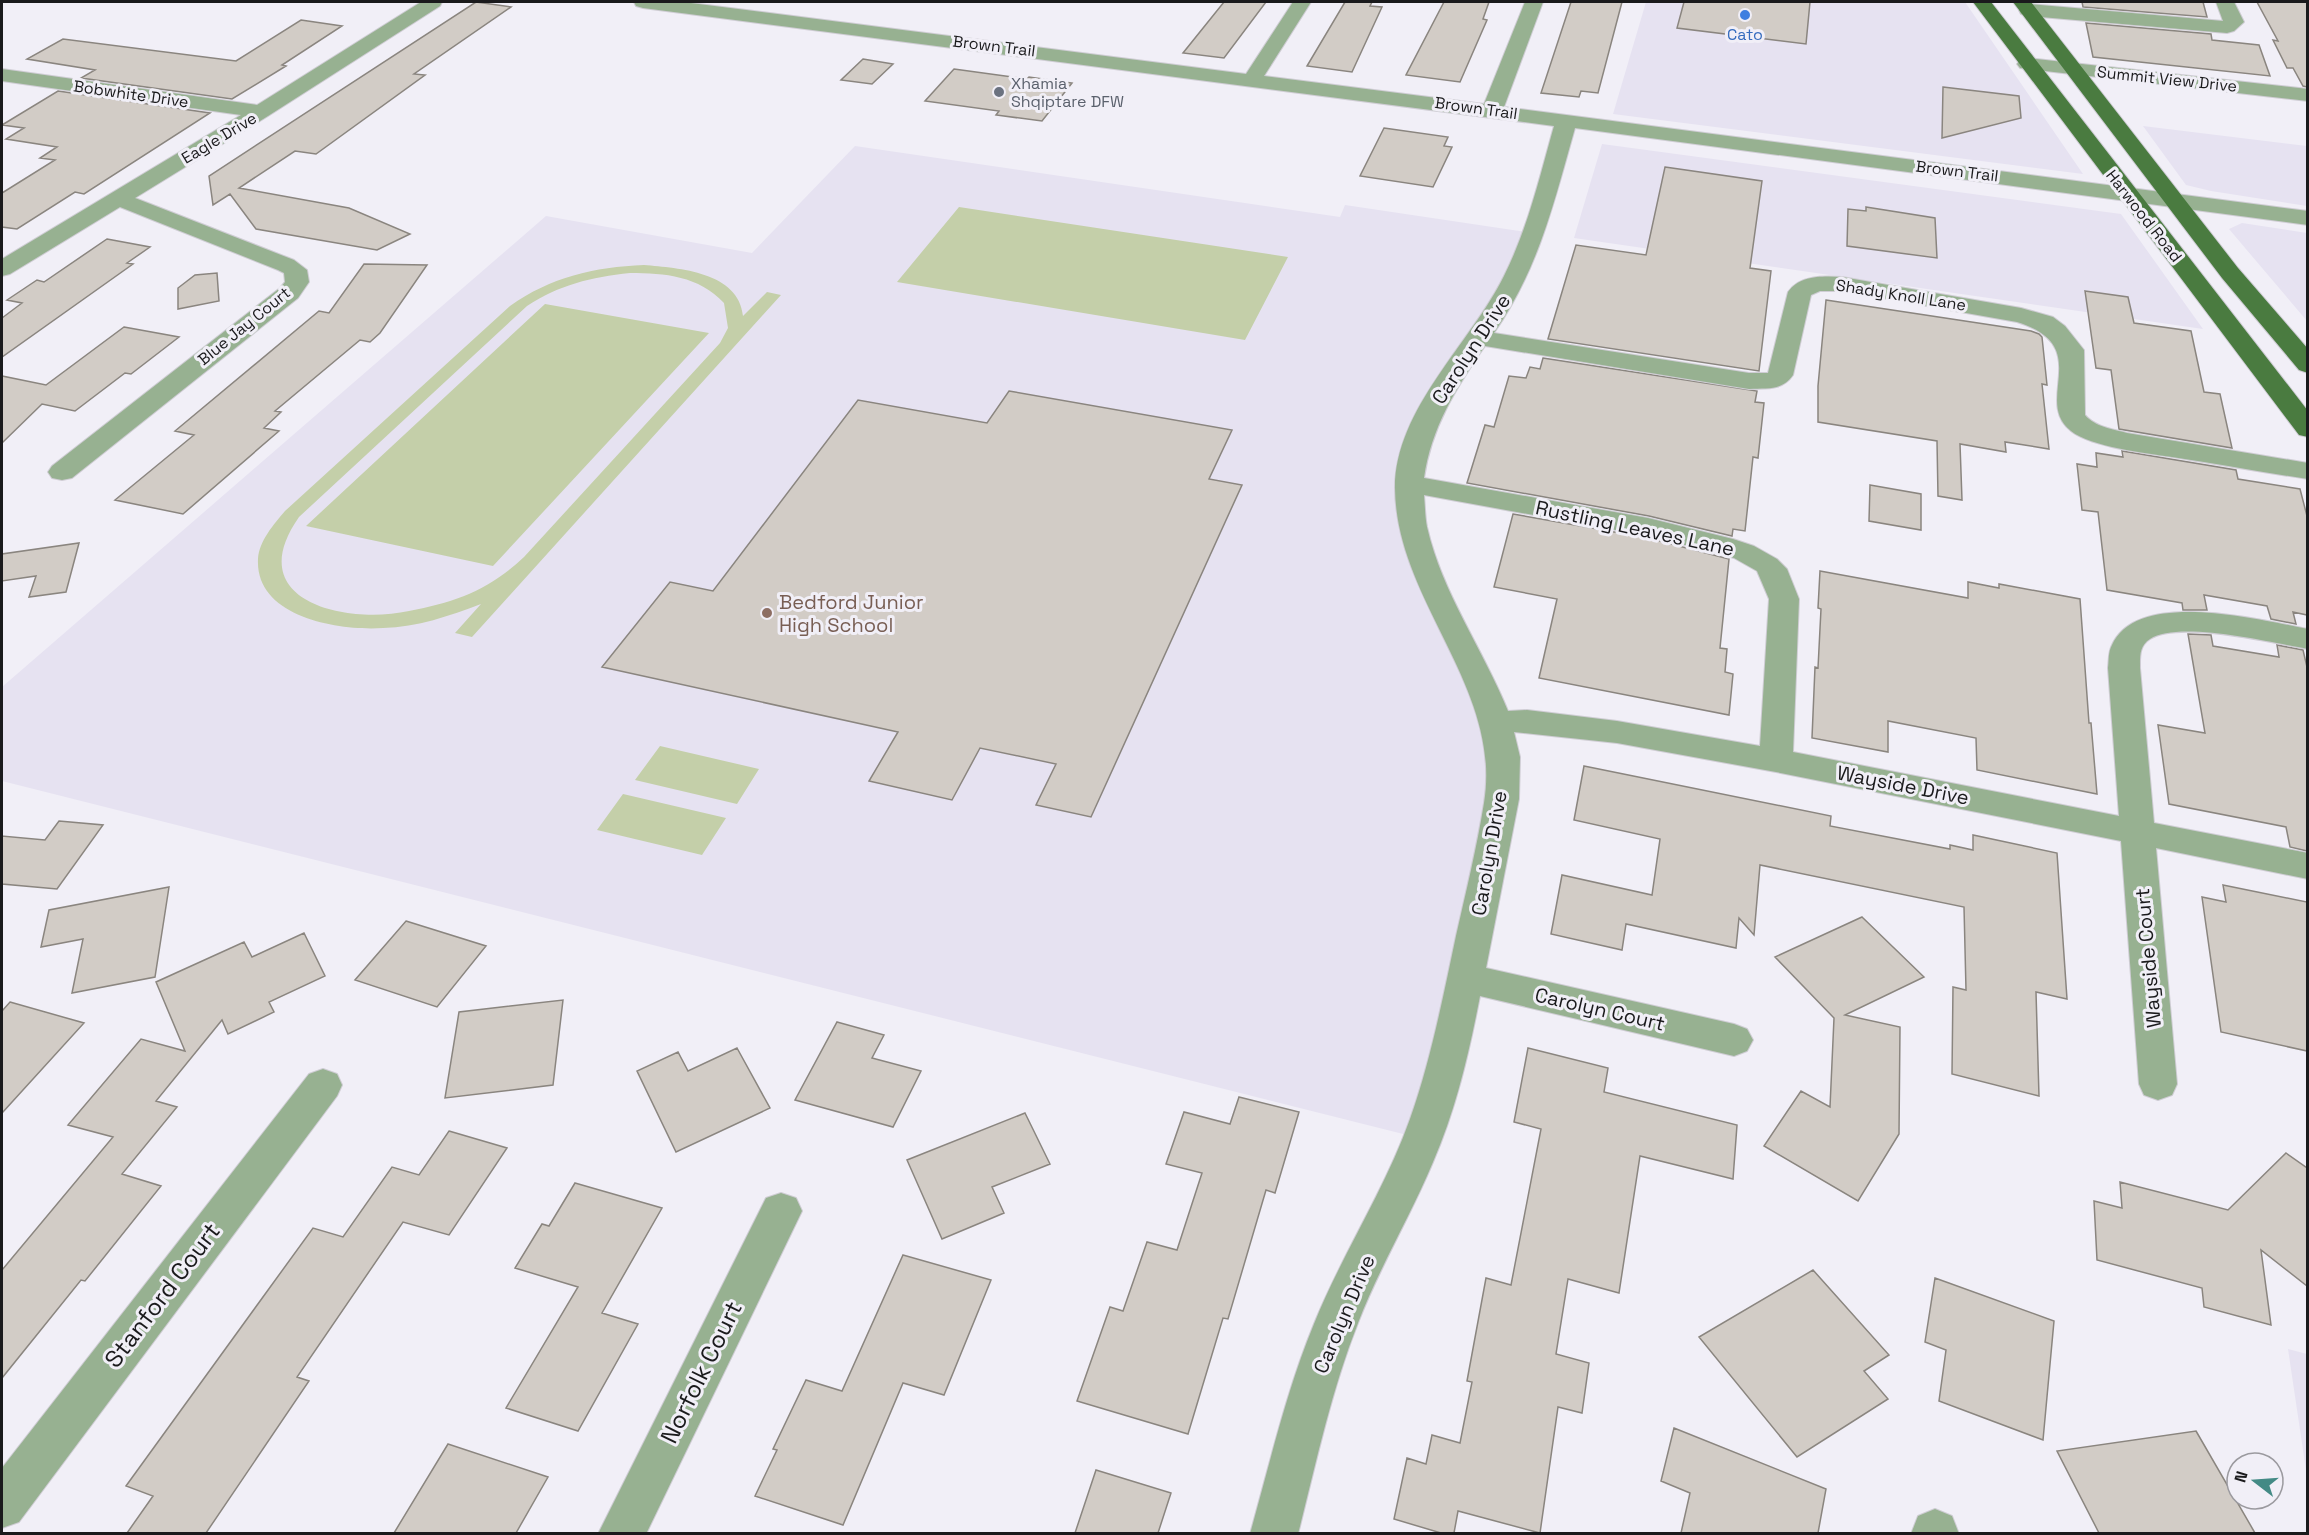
<svg xmlns="http://www.w3.org/2000/svg" width="2309" height="1535" font-family="'Space Grotesk',sans-serif">
	<style>
		.built { fill: #e6e2f1 }
		.green { fill: #c4cfa9; fill-rule: evenodd }
		.building { fill: #d2ccc6; stroke: #8a857f; stroke-width: 1.5 }
		.lines { fill: none; stroke-linecap: round; stroke-linejoin: round }
		.minor-casing { stroke: #cfcdd4; stroke-width: 2 }
		.major-casing { stroke: #cfcdd4; stroke-width: 2 }
		.minor { fill: #97b191; fill-rule: evenodd }
		.major { fill: #4a7b40; fill-rule: evenodd }
		.shop-dot { fill: #3f7fe0; stroke: #f1eff7; stroke-width: 2 }
		.worship-dot { fill: #6b7280; stroke: #f1eff7; stroke-width: 2 }
		.education-dot { fill: #8d6e63; stroke: #f1eff7; stroke-width: 2 }
		.labels { text-anchor: middle; dominant-baseline: central; stroke-width: 6; stroke-linejoin: round; paint-order: stroke }
		.far-shop-label { font-size: 16px; fill: #366cbe; stroke: #f1eff7 }
		.far-street-label { font-size: 16px; fill: #1a1a1c; stroke: #f1eff7 }
		.far-worship-label { font-size: 16px; fill: #5b616d; stroke: #f1eff7; text-anchor: start }
		.street-label { font-size: 20px; fill: #1a1a1c; stroke: #f1eff7 }
		.education-label { font-size: 20px; fill: #785e54; stroke: #f1eff7; text-anchor: start }
		.near-street-label { font-size: 24px; fill: #1a1a1c; stroke: #f1eff7 }
	</style>
	<rect width="100%" height="100%" fill="#f1eff7"/>
	<!-- built -->
	<path class="built" d="M1646 2H1965L2083 174 1613 114Z
		M2143 126 2307 146V206L2211 191 2186 185Z
		M1602 144 2121 214 2203 329 1574 238Z
		M855 146 1340 217 1345 205 1533 233 1434 401 1409 484 1501 746 1423 1139 2 781V687L546 216 752 253Z
		M2242 223 2307 233V321L2229 229Z
		M2288 1349 2307 1354V1477Z"/>
	<!-- green -->
	<path class="green" d="M959 207 1288 257 1245 340 897 282Z
		M644 265C679 268 739 272 743 316L767 292 781 295 472 637 455 633 481 604C449 616 418 627 383 628 340 631 255 618 258 559 259 541 274 524 285 511L510 306C551 277 594 267 644 265ZM630 273C665 273 699 276 724 303L728 328 720 343 524 557C489 590 456 602 409 611 345 625 240 601 299 517L527 306C559 285 591 277 630 273Z
		M545 304 709 333 493 566 306 526Z
		M660 746 759 769 737 804 635 780Z
		M623 794 726 818 702 855 597 830Z"/>
	<!-- building -->
	<path class="building" d="M476 2 511 7 414 74 425 75 316 154 295 151 239 188 349 208 410 234 377 250 256 229 230 194 213 205 209 176Z
		M1224 2H1266L1224 58 1183 53Z
		M1345 2H1372L1370 6 1382 7 1352 72 1307 66Z
		M1444 2H1489L1483 19 1487 20 1460 82 1406 75Z
		M1571 2H1622L1598 93 1581 91 1579 97 1541 93Z
		M1684 2H1810L1806 44 1677 28Z
		M2082 2H2203L2207 17 2083 7Z
		M2257 2H2307V87L2303 86 2293 68H2287L2273 40 2278 41Z
		M301 20 342 26 282 65 286 66 232 99 81 78 95 70 27 59 63 39 236 61Z
		M2086 23 2211 34 2212 40 2259 45 2270 76 2093 57Z
		M863 59 893 64 872 84 841 80Z
		M954 69 1027 79 1029 77 1072 83 1042 121 996 115 999 111 925 101Z
		M1943 87 2019 96 2021 118 1942 138Z
		M58 91 210 113 84 194 75 192 17 229 2 227V193L55 160 40 158 57 147 6 139 24 128 2 125Z
		M1384 128 1448 137 1444 146 1452 147 1433 187 1360 176Z
		M1665 167 1762 181 1750 268 1771 271 1759 371 1548 339 1576 245 1646 255Z
		M1866 207 1935 218 1937 258 1847 246 1848 209 1866 211Z
		M107 239 150 247 127 263 133 264 2 357V318L22 303 7 300 37 280 44 282Z
		M364 264 427 265 380 333 370 342 360 340 275 411 281 412 264 428 279 431 183 514 115 500 194 435 175 431 319 311 329 313Z
		M217 273 219 301 178 309V288L195 275Z
		M2085 291 2128 297 2134 323 2191 331 2204 392 2220 394 2232 448 2119 429 2111 370 2096 368Z
		M1826 300 2031 331 2039 334 2042 337 2047 385 2042 384 2049 449 2005 442 2006 452 1960 444 1962 500 1938 496 1937 441 1818 422V386Z
		M124 327 179 337 131 374 125 373 75 411 42 404 2 443V376L46 385Z
		M1543 358 1757 391 1755 402 1764 403 1758 458 1753 457 1745 531 1733 529 1732 536 1649 516 1467 483 1485 425 1494 427 1509 376 1526 378 1530 367 1540 369Z
		M1009 391 1232 430 1209 479 1242 485 1091 817 1036 805 1056 764 980 748 952 800 869 781 898 732 602 667 670 582 713 591 858 400 987 423Z
		M2122 451 2236 470 2238 479 2300 489 2307 516V615L2293 612 2296 624 2271 619 2267 606 2204 595 2207 610H2183L2182 603 2107 590 2098 512 2082 510 2077 464 2097 467 2096 453 2123 457Z
		M1870 485 1921 494V530L1869 521Z
		M1513 514 1648 538 1729 559 1720 648 1727 649 1725 672 1733 674 1729 715 1539 678 1557 599 1494 587Z
		M79 543 66 592 29 597 36 576 2 581V554Z
		M1820 571 1968 598V582L1999 588V584L2080 599 2089 723H2091L2097 794 1977 770 1976 738 1888 721V752L1812 738 1815 667 1818 668 1821 609 1818 608Z
		M2188 634 2211 635 2213 646 2279 657 2277 645 2303 650 2307 667V851L2290 847 2286 827 2169 804 2158 725 2205 733Z
		M1584 766 1831 816 1830 826 1950 849V845L1973 850V835L2057 853 2067 999 2036 992 2039 1096 1952 1074 1953 987 1966 990 1964 907 1760 865 1754 935 1739 918 1736 948 1626 924 1622 950 1551 934 1562 875 1652 895 1660 839 1574 820Z
		M59 821 103 825 57 889 2 884V836L45 840Z
		M2223 885 2307 902V1051L2221 1032 2202 897 2226 902Z
		M169 887 155 977 72 993 83 939 41 947 49 910Z
		M1862 917 1924 977 1845 1015 1900 1027 1899 1134 1858 1201 1764 1146 1801 1091 1830 1107 1834 1018 1775 957Z
		M406 921 486 946 437 1007 355 980Z
		M304 933 325 976 269 1002 274 1012 228 1034 222 1020 156 1101 177 1107 122 1174 161 1186 85 1281 81 1280 2 1378V1270L113 1137 68 1125 141 1039 185 1051 156 982 244 942 252 957Z
		M563 1000 553 1085 445 1098 459 1012Z
		M10 1002 84 1023 2 1113V1011Z
		M837 1022 884 1035 872 1058 921 1071 893 1127 795 1100Z
		M737 1048 770 1108 676 1152 637 1071 678 1052 688 1071Z
		M1528 1048 1608 1068 1604 1092 1737 1125 1733 1179 1640 1156 1619 1293 1568 1279 1556 1354 1589 1363 1582 1413 1558 1407 1540 1533 1458 1511 1454 1533H1441L1394 1519 1407 1458 1426 1464 1432 1435 1460 1443 1472 1382 1467 1381 1486 1278 1511 1285 1541 1129 1514 1122Z
		M1239 1097 1299 1112 1275 1193 1266 1190 1228 1319 1223 1318 1188 1434 1077 1401 1110 1307 1123 1311 1147 1242 1177 1250 1202 1173 1166 1164 1184 1112 1230 1124Z
		M1025 1113 1050 1164 992 1187 1004 1213 942 1239 907 1160Z
		M449 1131 507 1148 449 1235 403 1222 297 1377 309 1381 206 1533H127L153 1496 126 1486 313 1228 343 1237 392 1167 419 1175Z
		M2286 1153 2307 1168V1286L2261 1250 2271 1325 2204 1307 2202 1288 2097 1260 2094 1201 2122 1208 2120 1182 2228 1210Z
		M575 1183 662 1208 602 1313 638 1324 578 1431 506 1408 578 1287 515 1268 542 1224 549 1226Z
		M903 1255 991 1280 944 1395 903 1383 843 1525 755 1496 777 1450 773 1449 806 1380 842 1391Z
		M1813 1270 1889 1355 1864 1371 1888 1399 1797 1457 1699 1337Z
		M1935 1278 2054 1321 2043 1440 1939 1401 1946 1350 1925 1342Z
		M1674 1428 1826 1489 1818 1533H1681L1690 1493 1661 1481Z
		M2196 1431 2255 1533H2099L2057 1451Z
		M448 1444 548 1477 516 1533H394Z
		M1096 1470 1171 1493 1158 1533H1075Z"/>
	<g class="lines">
		<!-- minor casing -->
		<g class="minor-casing">
			<path id="minor" d="M421 2H442L440 6 268 116 135 198 294 260 307 270 309 282 298 298 72 478 62 480 52 478 48 472 52 466 280 288 285 282 284 273 278 270 120 207 10 274 2 276V259L241 115 2 81V69L257 105Z
				M634 2H683L1246 74 1293 2H1311L1264 76 1484 104 1525 2H1543L1504 107 2308 211V225L1575 128C1554 202 1539 268 1494 333L1749 373H1768L1788 292C1800 275 1823 276 1842 277L2021 308 2053 317 2065 326 2084 350 2085 415C2095 427 2113 429 2127 433L2308 463V479C2262 472 2217 464 2172 457 2146 453 2091 447 2071 431 2032 401 2096 346 2017 322L1842 291H1820L1811 295 1793 375C1782 391 1767 388 1749 389L1485 346C1456 388 1431 428 1424 478L1648 518 1733 539 1754 546 1777 559 1787 569 1799 599 1793 752 2119 816 2108 668C2109 661 2108 652 2112 645 2137 588 2261 620 2308 629V649C2273 643 2179 620 2150 639 2139 646 2140 657 2140 668L2154 823 2308 853V879L2156 848 2177 1084 2172 1095 2158 1100 2144 1095 2139 1084 2121 841 1776 772 1617 743 1514 732 1520 757 1519 799 1486 968 1734 1024 1747 1029 1753 1040 1747 1051 1734 1056 1480 996C1469 1053 1456 1109 1433 1162 1410 1217 1379 1268 1358 1323 1331 1391 1316 1463 1298 1534H1250C1270 1463 1286 1392 1314 1324 1342 1254 1385 1190 1410 1119 1431 1060 1443 997 1456 936 1466 892 1477 847 1484 803 1503 687 1396 602 1395 488 1395 409 1471 343 1504 276 1528 228 1540 176 1554 126L643 8 636 6ZM1424 495 1648 536 1714 552 1734 558 1757 571 1769 599 1760 746 1617 721 1527 710 1508 711C1483 649 1442 593 1427 527 1425 517 1425 506 1424 495Z
				M2216 2H2234L2244 22 2234 31 2227 33 2028 16 2021 14 2019 10 2021 6 2028 4 2223 21Z
				M2027 58 2308 89V101L2020 68 2017 64 2020 60Z
				M323 1069 337 1074 342 1085 337 1096 19 1522 2 1528V1468L309 1074Z
				M781 1193 796 1198 802 1211 646 1534H598L766 1198Z
				M1935 1509 1952 1516 1959 1534H1911L1918 1516Z"/>
		</g>
		<!-- major casing -->
		<g class="major-casing">
			<path id="major" d="M1973 2H1991L2308 411V437L2299 435Z
				M2013 2H2031L2238 268 2308 349V373L2299 370 2222 278Z"/>
		</g>
		<!-- minor -->
		<use href="#minor" class="minor"/>
		<!-- major -->
		<use href="#major" class="major"/>
	</g>
	<!-- markers -->
	<circle class="shop-dot" cx="1745" cy="15" r="6"/>
	<circle class="worship-dot" cx="999" cy="92" r="6"/>
	<circle class="education-dot" cx="767" cy="613" r="6"/>
	<g class="labels">
		<!-- far-shop labels -->
		<g class="far-shop-label">
			<text x="1745" y="34">Cato</text>
		</g>
		<!-- far-street labels -->
		<g class="far-street-label">
			<text transform="translate(994 46) rotate(7)">Brown Trail</text>
			<text transform="translate(2167 79) rotate(6)">Summit View Drive</text>
			<text transform="translate(131 94) rotate(8)">Bobwhite Drive</text>
			<text transform="translate(1476 108) rotate(8)">Brown Trail</text>
			<text transform="translate(219 138) rotate(-31)">Eagle Drive</text>
			<text transform="translate(1957 171) rotate(7)">Brown Trail</text>
			<text transform="translate(2144 216) rotate(52)">Harwood Road</text>
			<text transform="translate(1901 295) rotate(9)">Shady Knoll Lane</text>
			<text transform="translate(244 326) rotate(-39)">Blue Jay Court</text>
		</g>
		<!-- far-worship labels -->
		<g class="far-worship-label">
			<text x="1011" y="83">Xhamia<tspan x="1011" dy="18">Shqiptare DFW</tspan></text>
		</g>
		<!-- street labels -->
		<g class="street-label">
			<text transform="translate(1471 349) rotate(-57)">Carolyn Drive</text>
			<text transform="translate(1635 528) rotate(12)">Rustling Leaves Lane</text>
			<text transform="translate(1903 785) rotate(11)">Wayside Drive</text>
			<text transform="translate(1489 853) rotate(-80)">Carolyn Drive</text>
			<text transform="translate(2148 958) rotate(-95)">Wayside Court</text>
			<text transform="translate(1600 1009) rotate(13)">Carolyn Court</text>
			<text transform="translate(1344 1314) rotate(-67)">Carolyn Drive</text>
		</g>
		<!-- education labels -->
		<g class="education-label">
			<text x="779" y="602">Bedford Junior<tspan x="779" dy="23">High School</tspan></text>
		</g>
		<!-- near-street labels -->
		<g class="near-street-label">
			<text transform="translate(162 1295) rotate(-53)">Stanford Court</text>
			<text transform="translate(701 1372) rotate(-64)">Norfolk Court</text>
		</g>
	</g>
	<!-- border -->
	<rect width="2309" height="1535" fill="none" stroke="#1a1a1c" stroke-width="6"/>
	<!-- north arrow -->
	<g transform="translate(2255 1481) rotate(287)"><circle r="28" fill="#f1eff7" stroke="#9b9a9f" stroke-width="1.5"/>
	<path d="M0-4.5L10 22L0 15L-10 22Z" fill="#438a85"/>
	<text y="-9" font-size="16" font-weight="bold" text-anchor="middle" fill="#1a1a1c">N</text>
	</g>
</svg>
